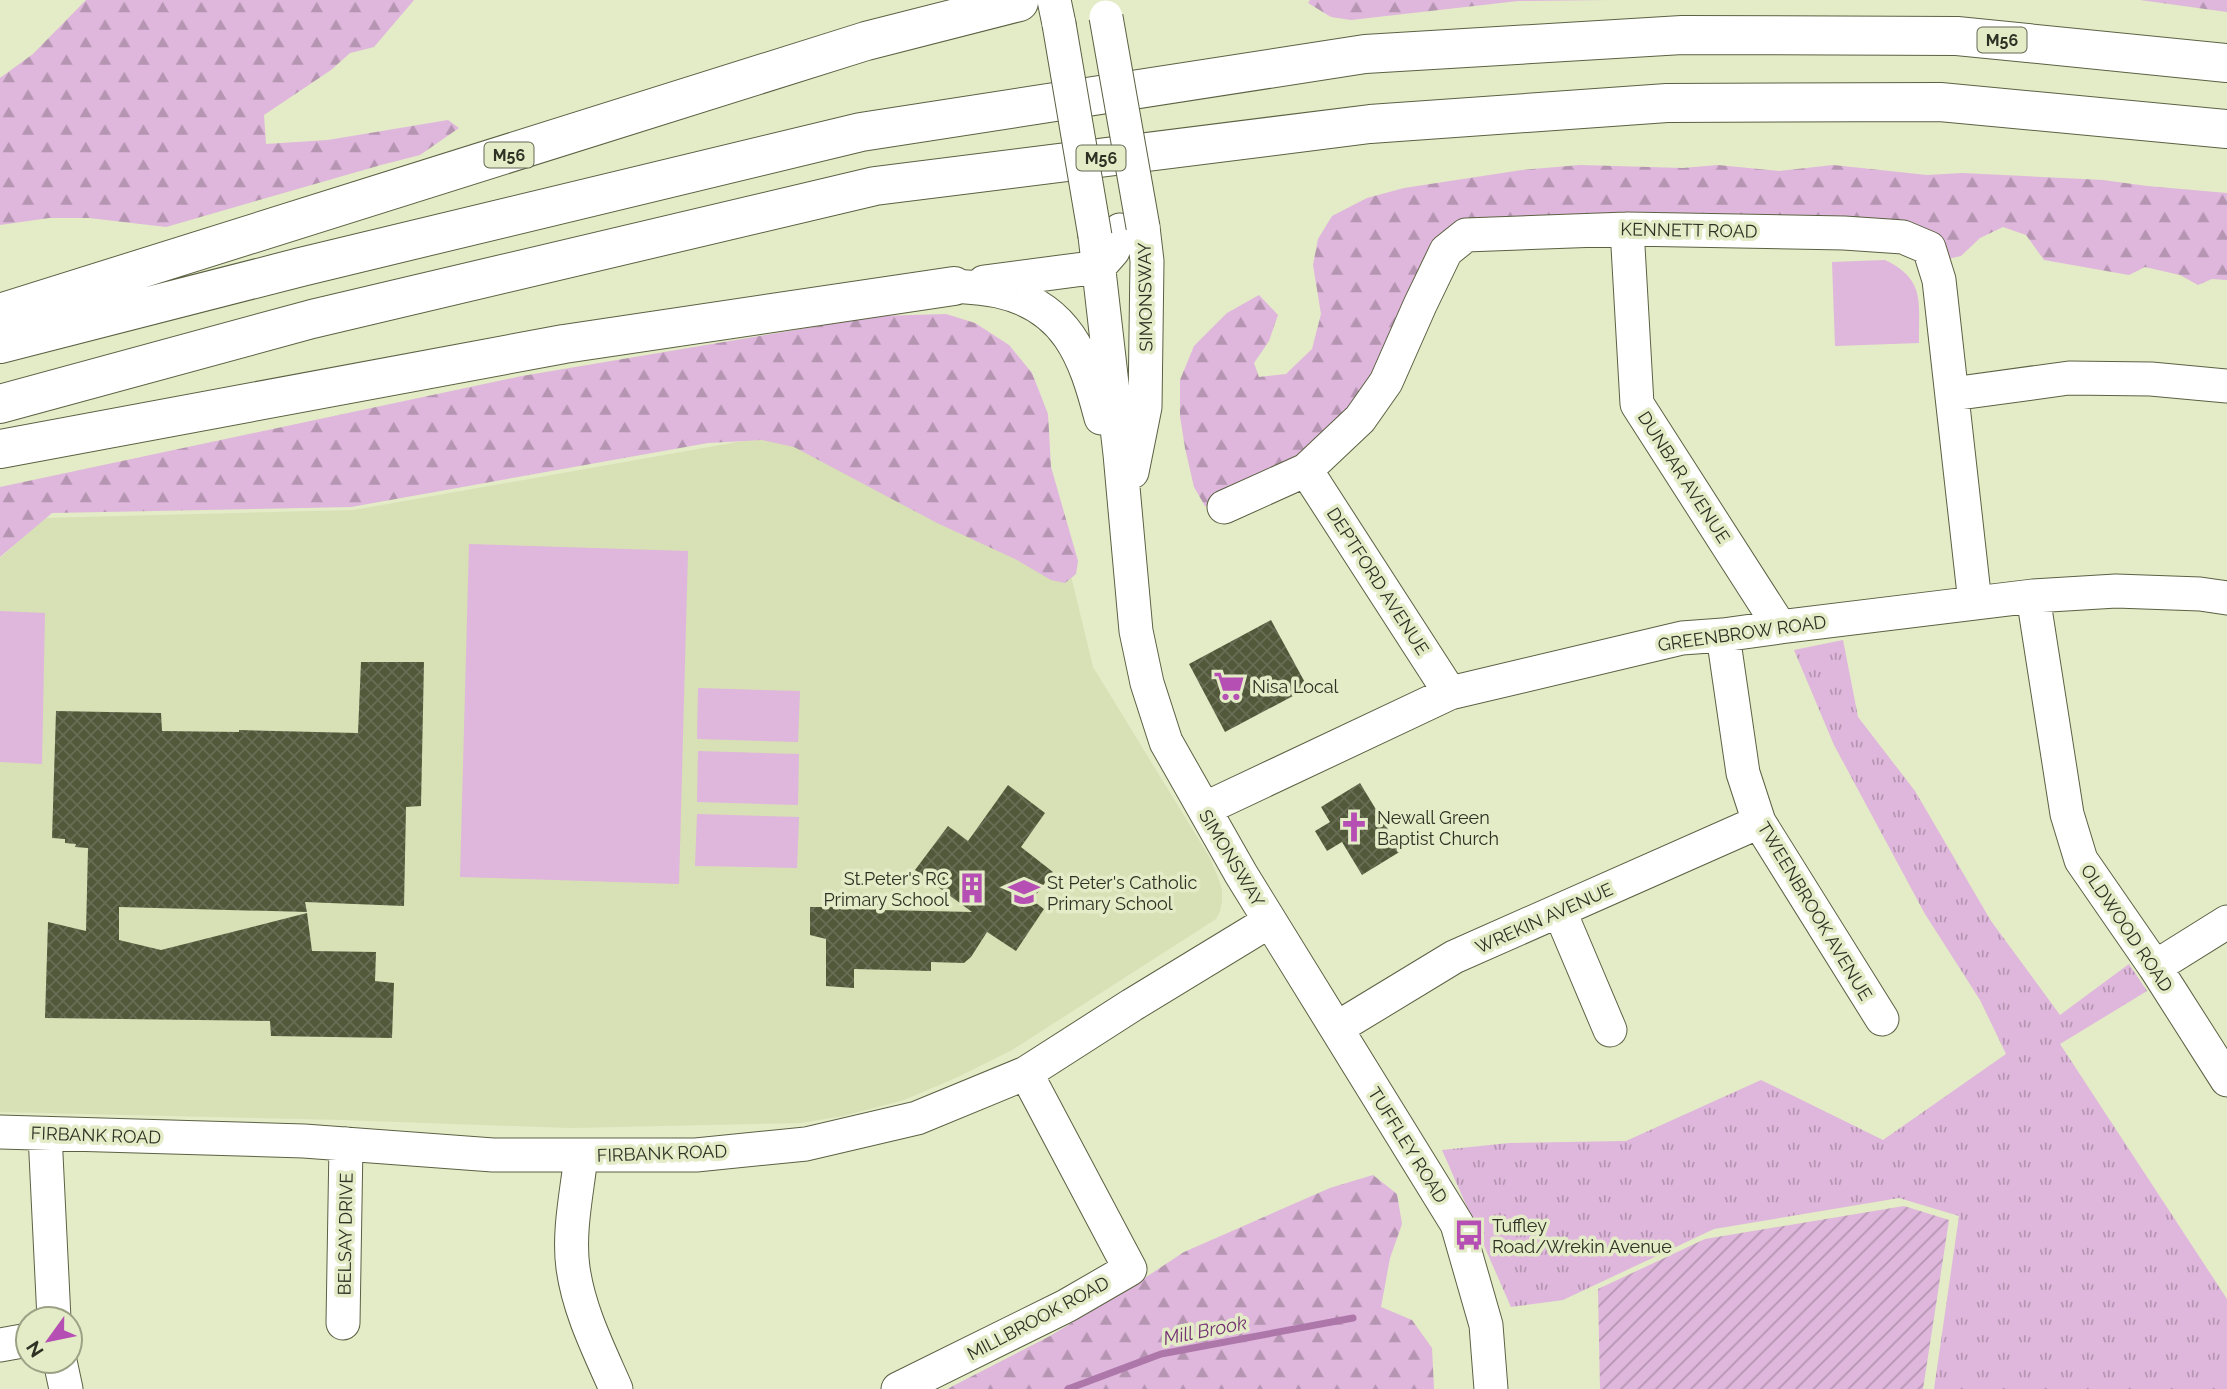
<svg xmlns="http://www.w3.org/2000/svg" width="2227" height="1389" font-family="Raleway,sans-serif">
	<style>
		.built { fill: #d8e0b6 }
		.grass { fill: #dfb6dc }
		.forest { fill: url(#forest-firs) }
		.park { fill: url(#park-tufts) }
		.garden { fill: url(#garden-furrows) }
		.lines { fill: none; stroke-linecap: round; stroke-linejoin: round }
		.stream { stroke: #ad77aa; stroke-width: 7 }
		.building { fill: url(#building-cross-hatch) }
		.minor-casing { stroke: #5b6143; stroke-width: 35 }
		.highway-casing { stroke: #5b6143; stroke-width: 40 }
		.minor { stroke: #fff; stroke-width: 33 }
		.highway { stroke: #fff; stroke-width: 38 }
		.minor-bridge-casing { stroke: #5b6143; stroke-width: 35; stroke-linecap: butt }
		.minor-bridge { stroke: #fff; stroke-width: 33 }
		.labels { text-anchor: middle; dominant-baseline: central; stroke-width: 7; stroke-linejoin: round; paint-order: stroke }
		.shield { fill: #e3ebc7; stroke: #646954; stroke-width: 2 }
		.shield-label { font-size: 16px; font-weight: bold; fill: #2e3123 }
		.street-label { font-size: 18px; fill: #2e3123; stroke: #e3ebc7 }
		.poi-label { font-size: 18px; fill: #2e3123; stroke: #e3ebc7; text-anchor: start }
		.water-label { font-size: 19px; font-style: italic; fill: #743273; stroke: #e3ebc7 }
	</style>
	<defs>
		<pattern id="forest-firs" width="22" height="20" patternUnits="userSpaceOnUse" patternTransform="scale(1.75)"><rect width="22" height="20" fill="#dfb6dc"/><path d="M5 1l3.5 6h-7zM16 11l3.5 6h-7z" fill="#b595b2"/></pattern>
		<pattern id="park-tufts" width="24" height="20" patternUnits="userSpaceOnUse" patternTransform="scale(1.75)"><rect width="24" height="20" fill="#dfb6dc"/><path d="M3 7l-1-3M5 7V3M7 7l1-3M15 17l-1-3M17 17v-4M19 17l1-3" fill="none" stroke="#b595b2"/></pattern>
		<pattern id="garden-furrows" width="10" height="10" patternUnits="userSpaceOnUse" patternTransform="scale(1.75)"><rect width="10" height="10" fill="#dfb6dc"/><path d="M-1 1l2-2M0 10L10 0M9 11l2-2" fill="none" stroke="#b595b2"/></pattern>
		<pattern id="building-cross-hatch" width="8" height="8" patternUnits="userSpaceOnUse" patternTransform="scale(1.75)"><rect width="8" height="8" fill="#52583a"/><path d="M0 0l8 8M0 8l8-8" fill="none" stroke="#686d54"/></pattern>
	</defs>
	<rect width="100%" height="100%" fill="#e3ebc7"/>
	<!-- built -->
	<path class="built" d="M788 433 1064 547 1093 667 1210 858 1219 880 1222 890V901L1220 911 1216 919 1012 1050 960 1076 904 1100 843 1116 801 1123 570 1128 343 1120 0 1112V558L45 518 354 510Z"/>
	<!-- grass -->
	<path class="grass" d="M1885 260C1927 280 1918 304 1919 343L1835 346 1832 262Z
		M469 544 688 551 679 884 460 877Z
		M0 611 45 613 42 764 0 762Z
		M698 688 800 691 798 742 697 739Z
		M698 751 799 754 798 805 697 802Z
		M697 814 799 817 797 868 695 866Z"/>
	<!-- forest -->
	<path class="forest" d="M86 0H414L374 47 350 53 331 70 264 115 266 144 328 140 448 120 459 128 420 155 381 165 166 227 89 218H49L0 225V78L33 54Z
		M1310 0H1608L1518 1 1351 20 1331 17 1308 3Z
		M2140 0H2227V12Z
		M1580 165 1683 168 1718 165 1779 171 1833 165 1927 175 1962 173 2103 180 2147 186 2227 193V280L2212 279 2198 285 2180 275 2145 267 2129 275 2044 260 2026 235 2003 227 1980 238 1961 256 1934 262 1929 248 1466 235 1360 419 1224 507 1205 506 1194 487 1185 448 1180 416V380L1194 346 1227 313 1259 295 1278 315 1269 341 1254 363 1259 377 1286 374 1312 349 1321 314 1313 265 1318 239 1332 216 1367 198 1404 188 1522 170Z
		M946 314 975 323 1009 345 1032 373 1048 414 1051 467 1078 561 1076 574 1065 583 1051 580 1015 559 937 523 794 447 762 440 708 443 351 507 52 513 0 557V487L522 376 878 316Z
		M1373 1175 1397 1194 1402 1224 1390 1258 1381 1307 1412 1320 1432 1348 1434 1389H947L1050 1336 1128 1289 1184 1252 1330 1188Z"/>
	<!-- park -->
	<path class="park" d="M1843 640 1858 717 1915 791 1991 921 2060 1015 2129 964 2147 991 2060 1044 2227 1299V1389H1934L1959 1216 1899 1198 1714 1229 1563 1300 1511 1307 1442 1150 1509 1143 1626 1141 1761 1080 1883 1140 2006 1054 1980 1000 1925 914 1834 745 1794 650Z"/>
	<!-- garden -->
	<path class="garden" d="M1904 1206 1949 1220 1923 1389H1600L1598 1289 1705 1239Z"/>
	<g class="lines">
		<!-- stream -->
		<path class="stream" d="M1068 1389 1161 1354 1353 1318"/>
	</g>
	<!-- building -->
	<path class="building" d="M1271 620 1308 688 1225 732 1189 664Z
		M361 662H424L421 806 406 807 404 906 305 902 307 912 119 907V940L161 950 307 913 312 951 376 952 375 981 394 983 392 1038 271 1036 270 1021 45 1018 48 922 86 931 88 848 75 847 76 844 65 843V839L52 838 56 711 161 713 162 731 239 732V730L358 733Z
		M1360 783 1401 851 1362 875 1342 842 1327 851 1315 831 1330 822 1321 807Z
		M1008 785 1045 813 1021 847 1053 872 1032 900 1044 909 1016 951 987 932 971 957 964 963 931 962V971L854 969V988L826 986V939L810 935V907H840V895L873 893 874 904H881L882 910 972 912 915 870 948 826 968 841Z"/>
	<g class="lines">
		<!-- minor casing -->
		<g class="minor-casing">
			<path id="minor" d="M1054 0 1059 24
				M1627 229 1637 404 1780 627
				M1095 236 1120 454 1136 631 1147 683 1166 742 1241 874 1457 1224 1486 1325 1491 1389
				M984 282 1099 267 1113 251 1120 230
				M954 286C968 287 984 288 998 291 1067 306 1085 356 1101 418
				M1952 394 2069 378 2151 379 2227 386
				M1306 470 1450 693
				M1132 472 1145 407 1147 261 1143 227
				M1224 507 1306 470 1360 419 1386 382 1420 305 1446 251 1466 235 1627 229 1844 233 1903 237 1929 248 1939 280 1975 603
				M2033 596 2067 814 2081 860 2155 967 2227 1080
				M1723 635 1743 773 1759 822 1882 1019
				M1204 809 1450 693 1682 638 1723 635 1780 627 2033 596 2116 591 2200 594 2227 598
				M1560 912 1610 1030
				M2155 967 2227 922
				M1337 1028 1454 957 1759 822
				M0 1132 304 1141 493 1155H696L806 1144 917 1118 1026 1073 1132 1005 1270 921
				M45 1134 54 1319
				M581 1156C577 1192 568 1232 573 1268 579 1311 599 1350 616 1389
				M343 1323 346 1144
				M0 1345 28 1340
				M60 1361 66 1389
				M898 1389 1066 1306 1130 1269 1026 1073"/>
		</g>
		<!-- highway casing -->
		<g class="highway-casing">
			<path id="highway" d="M0 313 866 41 1019 2
				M0 344 301 267 861 132 1365 54 1682 35 1957 36 2227 63
				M0 404 312 319 875 186 1370 124 1667 103 1940 102 2227 129
				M0 449 564 344 954 286"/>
		</g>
		<!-- minor -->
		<use href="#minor" class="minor"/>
		<!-- highway -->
		<use href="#highway" class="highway"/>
		<!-- minor-bridge casing -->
		<g class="minor-bridge-casing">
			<path id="minor-bridge" d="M1106 17 1143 227
				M1059 24 1095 236"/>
		</g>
		<!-- minor-bridge -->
		<use href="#minor-bridge" class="minor-bridge"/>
	</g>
	<!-- icons -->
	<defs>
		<g id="supermarket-bare" transform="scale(2.415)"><path d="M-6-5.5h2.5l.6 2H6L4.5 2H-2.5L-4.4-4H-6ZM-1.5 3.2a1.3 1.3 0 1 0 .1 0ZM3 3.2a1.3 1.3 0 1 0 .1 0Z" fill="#b54fb3" stroke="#e3ebc7" stroke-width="2.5" paint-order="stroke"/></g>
		<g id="church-bare" transform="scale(2.415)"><path d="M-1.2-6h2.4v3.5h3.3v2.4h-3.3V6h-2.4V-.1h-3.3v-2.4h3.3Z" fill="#b54fb3" stroke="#e3ebc7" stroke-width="2.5" paint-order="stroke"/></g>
		<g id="building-bare" transform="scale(2.415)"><path d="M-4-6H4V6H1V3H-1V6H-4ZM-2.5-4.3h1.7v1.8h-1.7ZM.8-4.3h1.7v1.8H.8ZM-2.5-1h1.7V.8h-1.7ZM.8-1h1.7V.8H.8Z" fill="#b54fb3" stroke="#e3ebc7" stroke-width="2.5" paint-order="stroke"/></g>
		<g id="school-bare" transform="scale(2.415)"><path d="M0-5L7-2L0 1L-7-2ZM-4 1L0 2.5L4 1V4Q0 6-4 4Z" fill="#b54fb3" stroke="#e3ebc7" stroke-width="2.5" paint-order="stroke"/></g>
		<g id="bus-bare" transform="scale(2.415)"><path d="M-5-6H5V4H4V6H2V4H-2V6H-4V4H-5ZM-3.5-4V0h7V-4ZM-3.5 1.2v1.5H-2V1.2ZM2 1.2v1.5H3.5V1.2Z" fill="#b54fb3" stroke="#e3ebc7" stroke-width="2.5" paint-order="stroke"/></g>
	</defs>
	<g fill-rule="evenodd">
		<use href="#supermarket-bare" x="1229" y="686"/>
		<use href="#church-bare" x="1354" y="827"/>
		<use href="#building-bare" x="972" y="888"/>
		<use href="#school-bare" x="1024" y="892"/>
		<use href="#bus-bare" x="1469" y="1235"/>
	</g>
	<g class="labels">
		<!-- shield labels -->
		<g class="shield">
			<rect x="1977.5" y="27.5" width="49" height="25" rx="5"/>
			<rect x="484.5" y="142.5" width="49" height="25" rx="5"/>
			<rect x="1076.5" y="145.5" width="49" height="25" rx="5"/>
		</g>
		<g class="shield-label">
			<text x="2002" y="40">M56</text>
			<text x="509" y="155">M56</text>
			<text x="1101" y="158">M56</text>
		</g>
		<!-- street labels -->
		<g class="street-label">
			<text transform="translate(1689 230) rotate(1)">KENNETT ROAD</text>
			<text transform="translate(1145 297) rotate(-91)">SIMONSWAY</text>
			<text transform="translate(1684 477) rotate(57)">DUNBAR AVENUE</text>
			<text transform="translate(1378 581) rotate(57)">DEPTFORD AVENUE</text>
			<text transform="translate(1742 633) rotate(-8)">GREENBROW ROAD</text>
			<text transform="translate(1232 858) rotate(59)">SIMONSWAY</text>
			<text transform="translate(1815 911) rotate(59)">TWEENBROOK AVENUE</text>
			<text transform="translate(1544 918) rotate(-24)">WREKIN AVENUE</text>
			<text transform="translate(2127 928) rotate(56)">OLDWOOD ROAD</text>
			<text transform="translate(96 1135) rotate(2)">FIRBANK ROAD</text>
			<text transform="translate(1408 1145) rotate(58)">TUFFLEY ROAD</text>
			<text transform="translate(662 1153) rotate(-2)">FIRBANK ROAD</text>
			<text transform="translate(345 1234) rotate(-89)">BELSAY DRIVE</text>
			<text transform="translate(1038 1318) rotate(-28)">MILLBROOK ROAD</text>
		</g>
		<!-- poi labels -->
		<g class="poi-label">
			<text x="1252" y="686">Nisa Local</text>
			<text x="1377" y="817">Newall Green<tspan x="1377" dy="21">Baptist Church</tspan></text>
			<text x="949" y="878" text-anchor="end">St.Peter's RC<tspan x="949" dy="21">Primary School</tspan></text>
			<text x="1047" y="882">St Peter's Catholic<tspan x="1047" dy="21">Primary School</tspan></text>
			<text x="1492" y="1225">Tuffley<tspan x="1492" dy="21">Road/Wrekin Avenue</tspan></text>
		</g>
		<!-- water labels -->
		<g class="water-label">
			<text transform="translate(1205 1330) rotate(-11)">Mill Brook</text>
		</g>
	</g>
	<!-- north arrow -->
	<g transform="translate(49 1340) rotate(237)"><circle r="33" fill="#e3ebc7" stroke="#9ba185" stroke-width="2"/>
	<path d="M0-5L12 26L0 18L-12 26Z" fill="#b54fb3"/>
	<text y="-10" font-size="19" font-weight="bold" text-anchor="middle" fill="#2e3123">N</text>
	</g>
</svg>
